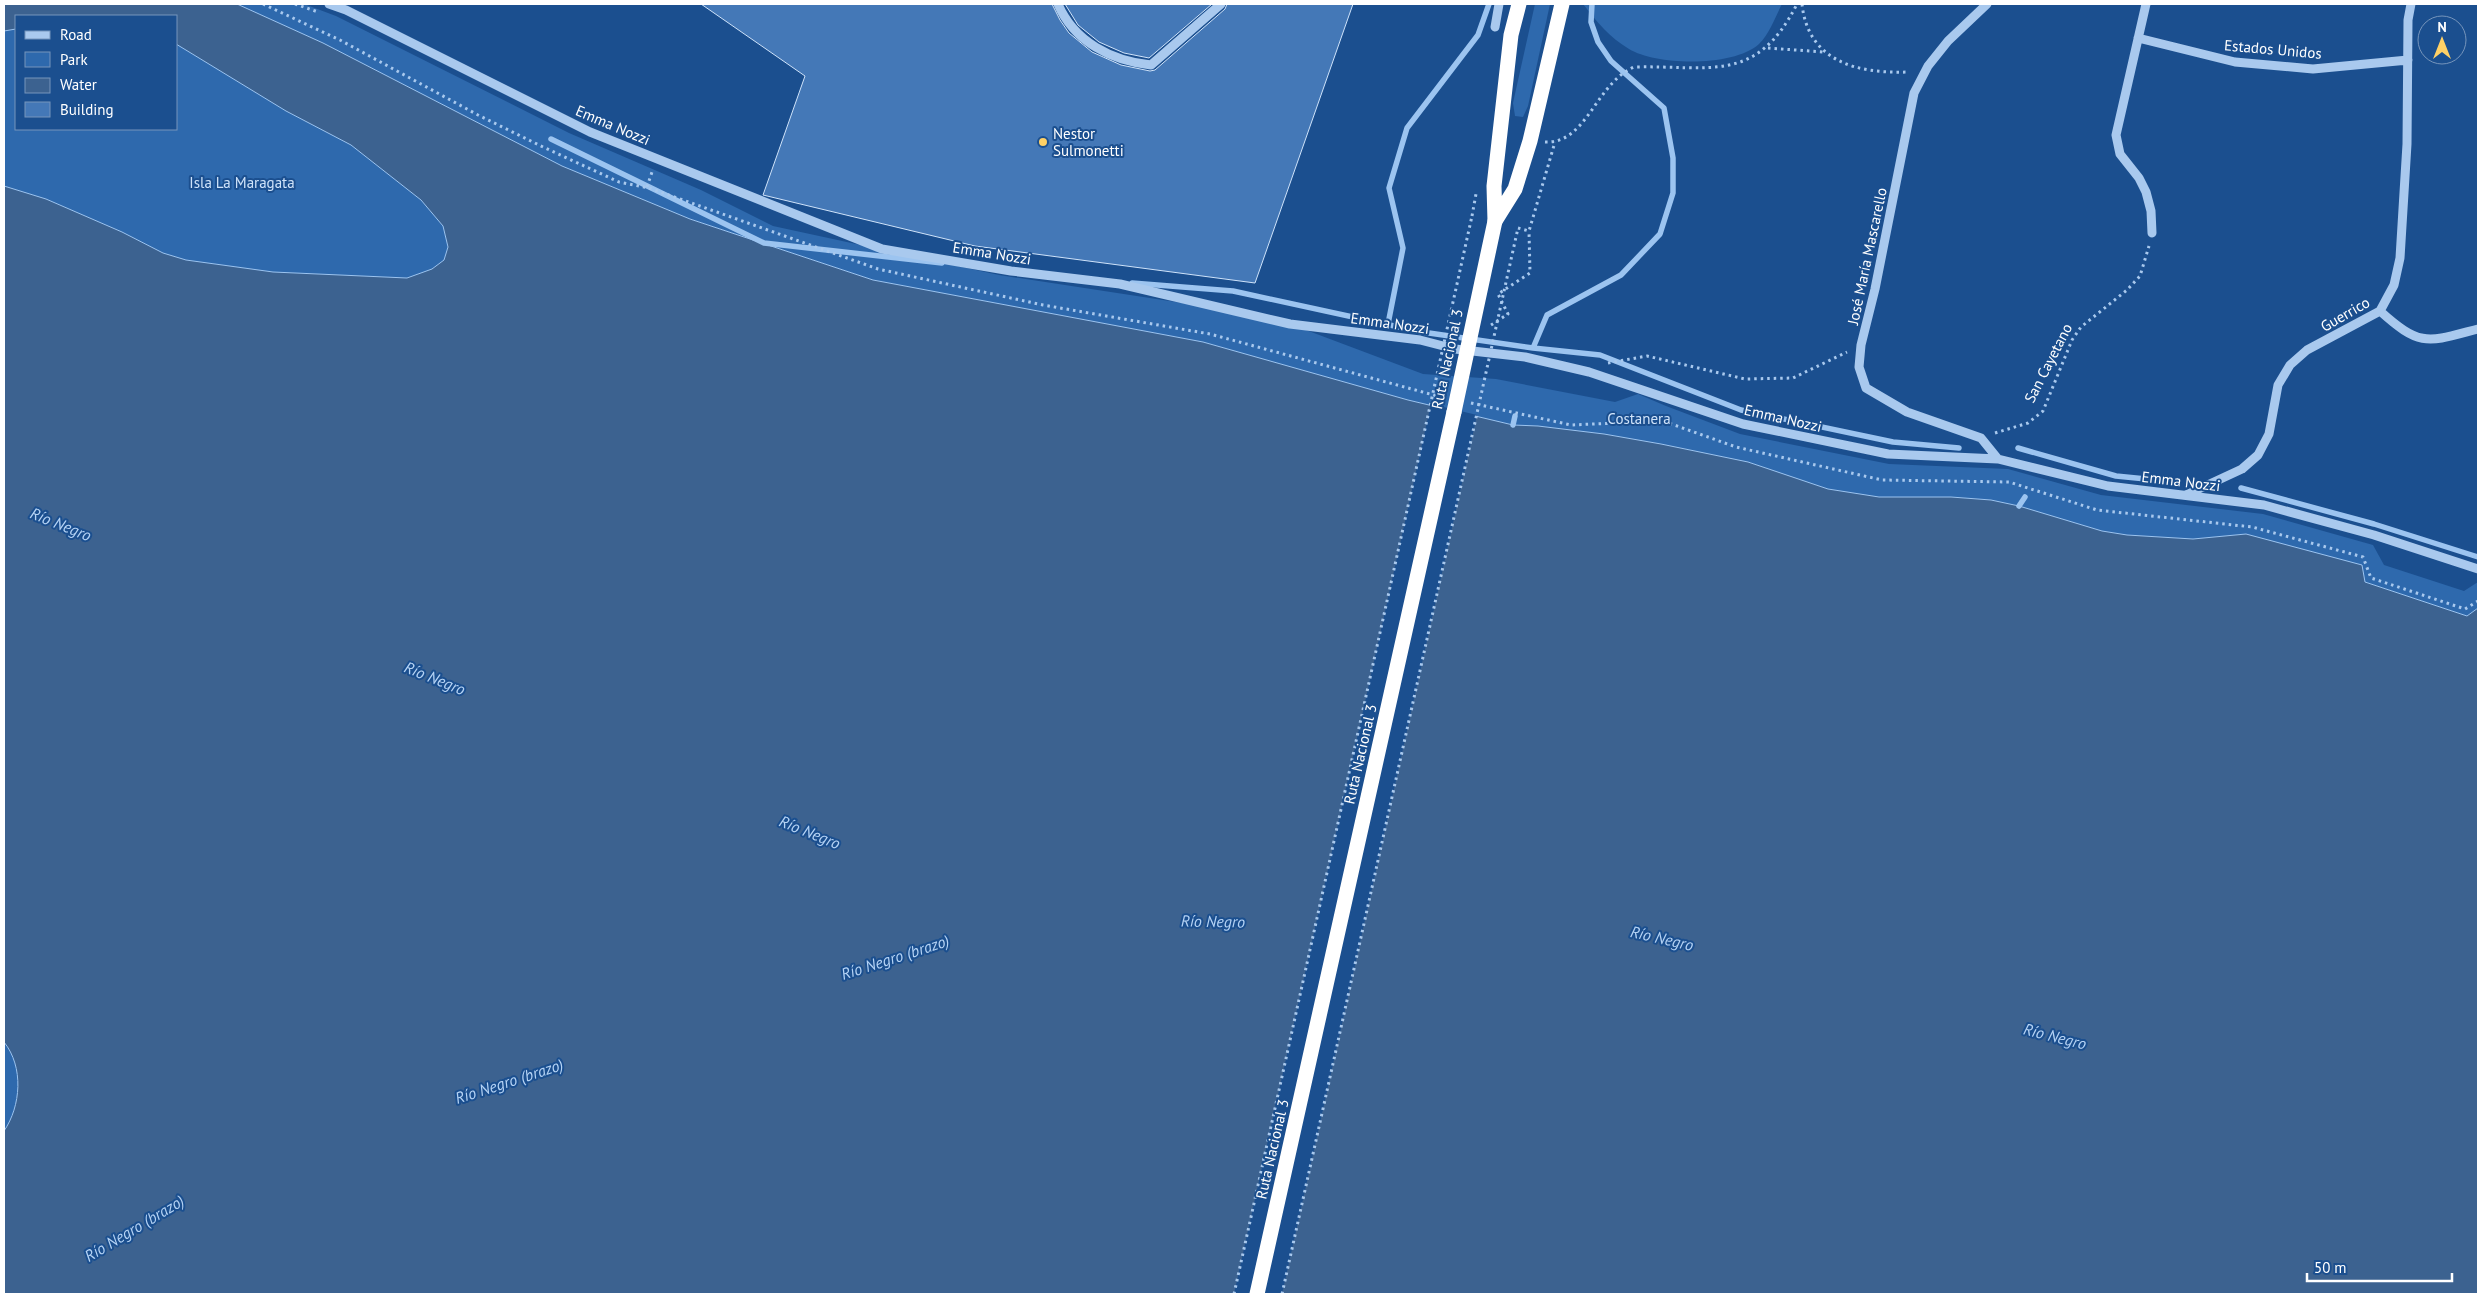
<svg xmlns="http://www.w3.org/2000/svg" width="2482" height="1298" font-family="'PT Sans',sans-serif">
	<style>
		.green { fill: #2e69ad }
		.water { fill: #3c6290; stroke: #9cc4f0 }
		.pier { fill: #1b4f8f }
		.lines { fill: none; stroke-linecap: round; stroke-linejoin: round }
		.stream { stroke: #9cc4f0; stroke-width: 5.5 }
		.building { fill: #4478b7; stroke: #cfe3fa }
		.path { stroke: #a9c9ee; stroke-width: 3; stroke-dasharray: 2.5 4; stroke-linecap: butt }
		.minor { stroke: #a9c9ee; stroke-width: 9 }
		.highway { stroke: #fff; stroke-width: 15 }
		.path-bridge { stroke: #a9c9ee; stroke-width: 3; stroke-dasharray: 2.5 4; stroke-linecap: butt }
		.highway-bridge { stroke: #fff; stroke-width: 15 }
		.poi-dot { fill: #ffd166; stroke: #1b4f8f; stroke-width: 2 }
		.labels { text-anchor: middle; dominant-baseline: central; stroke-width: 4; stroke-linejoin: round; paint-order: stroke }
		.street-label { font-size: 15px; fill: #fff; stroke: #1b4f8f }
		.poi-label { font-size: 15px; fill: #fff; stroke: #1b4f8f; text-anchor: start }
		.park-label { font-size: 15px; fill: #cfe3fa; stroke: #1b4f8f }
		.water-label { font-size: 16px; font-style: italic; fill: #b5d3f5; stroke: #1b4f8f }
	</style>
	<rect width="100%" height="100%" fill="#1b4f8f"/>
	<!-- green -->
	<path class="green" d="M237 4H304L336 16 569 133 701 190 773 226 999 275 1202 306 1290 324 1423 374 1496 379 1615 402 1638 394 1666 406 1740 434 1889 464 2008 469 2101 495 2263 514 2373 545 2384 565 2464 591 2478 582V608L2467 616 2365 582 2246 534 2193 539 2127 535 2102 531 2019 506 1991 500 1951 497H1879L1827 489 1748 462 1661 444 1604 434 1538 426 1513 425 1408 400 1203 342 873 280 690 219 562 166 323 43Z
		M1535 4H1550L1528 106 1523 117 1515 116 1513 103Z
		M1583 4H1782C1775 17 1770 33 1759 44 1734 67 1657 66 1629 49 1609 37 1597 22 1583 4Z
		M16 29V129H176V44L286 111 351 145 421 200 443 226 448 247 444 260 432 269 407 278 273 272 186 260 163 253 122 232 46 199 4 186V31Z
		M4 1042C24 1067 21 1106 4 1131Z"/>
	<!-- water -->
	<path class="water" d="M4 4H237L323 43 562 166 690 219 873 280 1203 342 1408 400 1513 425 1538 426 1604 434 1661 444 1748 462 1828 489 1879 497H1951L1991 500 2019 506 2102 531 2127 535 2193 539 2246 534 2362 565 2365 582 2467 616 2478 608V1294H4V1131C21 1106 24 1067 4 1042V186L46 199 122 232 163 253 186 260 273 272 407 278 432 269 444 260 448 247 443 226 421 200 351 145 286 111 176 44V16H16V29L4 31Z"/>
	<!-- pier -->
	<path class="pier" d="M1431 404 1477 415 1282 1294H1234Z"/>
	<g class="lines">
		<!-- stream -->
		<path class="stream" d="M551 139 764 243 942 263
			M1132 283 1233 291 1422 332 1533 348 1600 355 1741 410 1893 442 1959 448
			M1388 324 1403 248 1389 188 1407 128 1478 35 1489 4
			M1533 348 1547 315 1621 275 1660 234 1673 193V158L1664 108 1611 61 1598 42 1591 22 1592 4
			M1513 425 1515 416
			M2018 448 2116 476 2166 481
			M2241 488 2374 524 2478 557
			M2019 506 2025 497"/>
	</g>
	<!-- building -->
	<path class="building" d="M701 4H1052L1060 20 1069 33 1092 52 1121 65 1150 71 1155 70 1225 9 1227 4H1353L1255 283 975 246 763 195 805 76Z
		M1065 4H1212L1149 58 1124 53 1099 42 1078 25Z"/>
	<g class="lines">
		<!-- path -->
		<path class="path" d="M263 4 340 40 478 115 543 147 619 182 649 188 878 269 1043 305 1210 334 1441 397
			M295 4 318 12
			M1802 4C1808 62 1858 74 1909 72
			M1768 48 1823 52
			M1545 142C1587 144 1595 84 1634 67 1710 65 1756 85 1797 4
			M647 187 652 172
			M1472 216 1476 194
			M1518 228 1529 231 1555 142
			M1491 325 1508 314 1498 294 1530 273 1529 231
			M1608 363 1647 356 1745 379 1793 378 1847 352
			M1471 403 1571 425 1663 421 1736 447 1882 480 2009 482 2097 510 2252 527 2363 557 2371 578 2465 609 2478 601
			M1995 433 2028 423 2043 411 2072 340 2081 327 2127 290 2140 276 2149 246"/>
		<!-- minor -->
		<path class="minor" d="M329 4 346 10 590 132 882 249 1011 271 1120 284 1290 324 1420 340 1455 349 1525 357 1589 372 1743 424 1888 454 1998 459 2108 486 2264 505 2374 535 2478 569
			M1058 4C1074 42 1112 61 1151 65L1221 4
			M1987 4 1948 41 1928 66 1914 93 1875 289 1861 345 1859 367 1866 388 1907 412 1981 438 1998 459
			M2146 4 2116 135 2120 154 2139 178 2146 192 2151 211 2152 233
			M1495 27 1499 4
			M2138 38 2235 62 2313 69 2408 60
			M2380 311C2421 348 2428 342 2478 329
			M2186 495 2242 469 2258 455 2269 434 2278 385 2290 365 2307 350 2380 311 2394 285 2400 258 2407 144 2408 20 2411 4"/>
		<!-- highway -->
		<path class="highway" d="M1495 221 1515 189 1530 141 1562 4
			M1495 221 1494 186 1511 35 1519 4
			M1257 1294 1454 412"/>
		<!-- path-bridge -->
		<path class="path-bridge" d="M1234 1294 1472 216
			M1282 1294 1518 228"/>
		<!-- highway-bridge -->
		<path class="highway-bridge" d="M1454 412 1495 221"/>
	</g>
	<!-- markers -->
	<circle class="poi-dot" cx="1043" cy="142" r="5"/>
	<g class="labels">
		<!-- street labels -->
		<g class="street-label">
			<text transform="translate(2273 49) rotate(5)">Estados Unidos</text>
			<text transform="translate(613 125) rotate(23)">Emma Nozzi</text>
			<text transform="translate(992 253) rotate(9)">Emma Nozzi</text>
			<text transform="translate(1867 256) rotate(-78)">José María Mascarello</text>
			<text transform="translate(2345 314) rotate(-30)">Guerrico</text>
			<text transform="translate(1390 323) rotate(8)">Emma Nozzi</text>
			<text transform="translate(1447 359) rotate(-78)">Ruta Nacional 3</text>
			<text transform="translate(2048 363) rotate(-63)">San Cayetano</text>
			<text transform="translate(1783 418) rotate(13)">Emma Nozzi</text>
			<text transform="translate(2181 481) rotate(7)">Emma Nozzi</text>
			<text transform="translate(1360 754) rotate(-77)">Ruta Nacional 3</text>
			<text transform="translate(1272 1149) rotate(-77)">Ruta Nacional 3</text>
		</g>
		<!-- poi labels -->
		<g class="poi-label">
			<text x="1053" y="133">Nestor<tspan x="1053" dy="17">Sulmonetti</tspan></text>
		</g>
		<!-- park labels -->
		<g class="park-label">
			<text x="242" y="182">Isla La Maragata</text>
			<text x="1639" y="418">Costanera</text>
		</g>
		<!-- water labels -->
		<g class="water-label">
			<text transform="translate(61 524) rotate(22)">Río Negro</text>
			<text transform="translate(435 678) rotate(22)">Río Negro</text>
			<text transform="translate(810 832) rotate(22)">Río Negro</text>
			<text transform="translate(1213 921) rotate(1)">Río Negro</text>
			<text transform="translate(1662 938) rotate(13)">Río Negro</text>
			<text transform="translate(895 957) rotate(-18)">Río Negro (brazo)</text>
			<text transform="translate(2055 1036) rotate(14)">Río Negro</text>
			<text transform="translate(509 1081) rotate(-18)">Río Negro (brazo)</text>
			<text transform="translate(134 1228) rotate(-31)">Río Negro (brazo)</text>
		</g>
	</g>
	<!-- border -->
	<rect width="2482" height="1298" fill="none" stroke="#ffffff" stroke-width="10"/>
	<!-- legend -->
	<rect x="15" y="15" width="162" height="115" fill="#1b4f8f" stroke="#7695bc"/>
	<rect x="25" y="31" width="25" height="8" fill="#a9c9ee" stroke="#7695bc"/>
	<text x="60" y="40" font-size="15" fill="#ffffff">Road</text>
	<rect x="25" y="52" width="25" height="15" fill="#2e69ad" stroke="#7695bc"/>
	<text x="60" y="65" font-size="15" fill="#ffffff">Park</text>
	<rect x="25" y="78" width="25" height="15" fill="#3c6290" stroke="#7695bc"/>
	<text x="60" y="90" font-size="15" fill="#ffffff">Water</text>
	<rect x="25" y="102" width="25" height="15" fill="#4478b7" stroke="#7695bc"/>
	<text x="60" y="115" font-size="15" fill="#ffffff">Building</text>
	<!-- north arrow -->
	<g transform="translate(2442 40)"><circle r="24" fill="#1b4f8f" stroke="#7695bc"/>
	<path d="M0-4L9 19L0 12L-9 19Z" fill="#ffd166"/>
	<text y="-8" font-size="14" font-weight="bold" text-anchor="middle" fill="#ffffff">N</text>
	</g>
	<!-- scale -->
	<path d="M2307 1273v8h145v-8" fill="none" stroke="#ffffff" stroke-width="2.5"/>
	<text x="2314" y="1273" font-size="15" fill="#ffffff" stroke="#1b4f8f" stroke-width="4" paint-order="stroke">50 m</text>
</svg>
